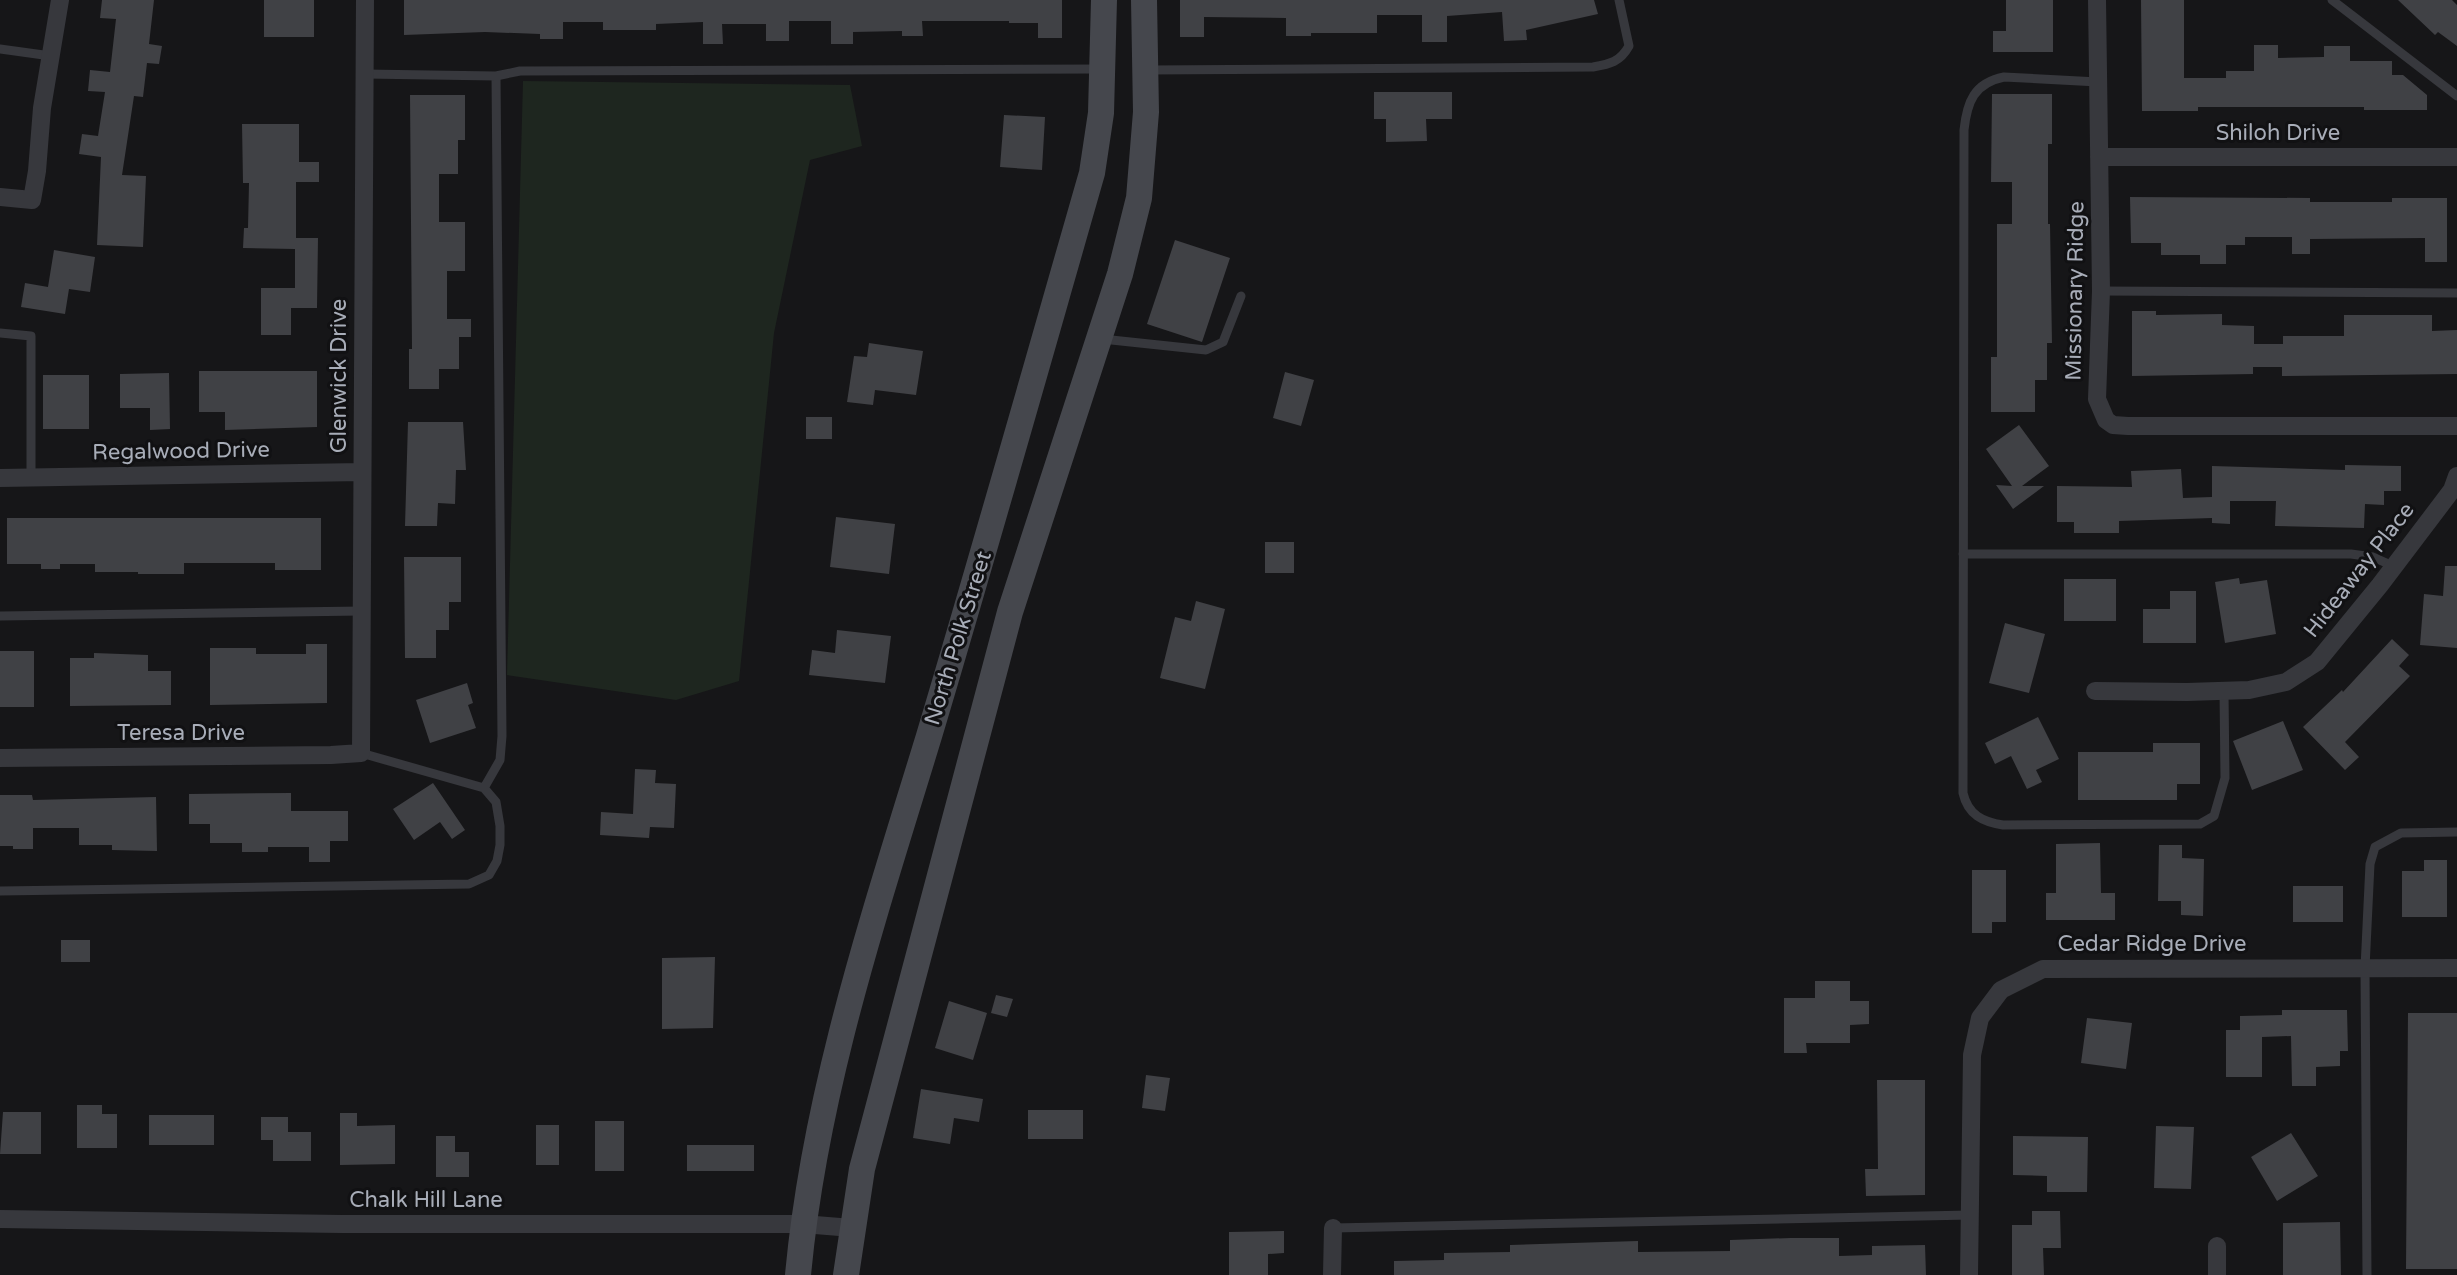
<svg xmlns="http://www.w3.org/2000/svg" width="2457" height="1275" font-family="'Varela Round',sans-serif">
	<style>
		.green { fill: #1e261f }
		.building { fill: #404145 }
		.lines { fill: none; stroke-linecap: round; stroke-linejoin: round }
		.service { stroke: #37383d; stroke-width: 9 }
		.minor { stroke: #37383d; stroke-width: 18 }
		.secondary { stroke: #45474d; stroke-width: 26 }
		.labels { text-anchor: middle; dominant-baseline: central; stroke-width: 6; stroke-linejoin: round; paint-order: stroke }
		.street-label { font-size: 22px; fill: #a8adb8; stroke: #111113 }
	</style>
	<rect width="100%" height="100%" fill="#161618"/>
	<!-- green -->
	<path class="green" d="M523 81 850 85 862 146 810 160 774 333 739 681 676 700 507 675Z"/>
	<!-- building -->
	<path class="building" d="M102 0H154L149 44 162 46 159 64 147 63 143 97 134 96 122 175 146 176 143 247 97 245 101 157 79 154 82 134 98 136 105 92 88 91 90 70 110 72 116 19 100 18Z
		M264 0H314V37H264Z
		M404 0H1062V38H1038V23H1009V21H922L923 36H902V31L853 32V44H831V21H789V41H766V24H722L723 44H703V22L656 24V30H603V22H563V39H540V34L485 32 404 35Z
		M1180 0H1594L1598 14 1526 30 1527 40 1504 41 1502 12 1447 16V42H1422V15H1377V33H1311V36H1286V18L1204 17V37H1180Z
		M2006 0H2053V52H1993V31H2006Z
		M2141 0H2184V78H2226V71H2254V45H2278V58L2324 57V46H2350V61H2392V75H2403L2427 95V110H2364V107H2198V111H2142Z
		M2398 0H2452L2457 5V46L2438 32 2435 35Z
		M1374 92H1452V119H1426L1427 141 1386 142V119H1374Z
		M1992 94H2052V144H2048V224H2050L2052 343H2047V380H2035V412H1991V357H1997V224H2012V182H1991Z
		M410 95H465V140H458V174H439V222H465V271H447V319H471V337H459V369H439V389H409V349H412Z
		M1004 115 1045 117 1042 170 1000 167Z
		M242 124H299V162H319V182H296V238H318L317 308H291V335H261V288H295V249L243 248 244 228H248L249 183H243Z
		M2130 197 2310 198V202H2392V198H2447V262H2425V238L2310 239V254H2292V237H2245V245H2226V264H2200V255H2161V243H2131Z
		M1175 240 1230 258 1202 342 1147 324Z
		M54 250 95 257 90 292 69 289 65 314 21 307 25 283 48 287Z
		M2132 311H2156V315L2222 314V325L2254 326V344H2283V336H2344V315H2432V331L2457 330V374L2282 376V367H2253V374L2132 376Z
		M869 343 923 351 916 395 875 390 873 405 847 402 854 356 867 357Z
		M199 371H317V427L225 430V412H199Z
		M1285 372 1314 380 1301 426 1273 418Z
		M169 373 170 429 150 430V408H120V374Z
		M43 375H89V429H43Z
		M806 417H832V439H806Z
		M408 422H463L466 470H456L455 504 438 503 437 526H405Z
		M2019 425 2049 466 2022 486H2044L2013 509 1996 485 2012 486 1986 449Z
		M2345 465 2401 466V491H2384V505L2365 504 2364 528 2275 526 2276 501H2230V524L2212 523V518L2119 521V533H2074V522H2057V486L2132 487 2131 471 2181 469 2183 498 2212 497V466L2345 470Z
		M836 517 895 524 889 574 830 567Z
		M7 518H321V570H275V563H184V574H138V572H95V564H60V569H41V564H7Z
		M1265 542H1294V573H1265Z
		M404 557H461V602H449V630H436V658H405Z
		M2445 566H2457V648L2420 645 2424 594 2443 596Z
		M2239 578 2240 584 2267 580 2276 634 2225 643 2215 582Z
		M2064 579H2116V621H2064Z
		M2170 591H2196V643H2143V609H2170Z
		M1196 601 1225 609 1205 689 1160 678 1175 617 1191 621Z
		M2005 623 2045 634 2029 693 1989 683Z
		M837 630 891 636 885 683 809 675 812 650 835 653Z
		M2392 639 2409 655 2399 666 2410 676 2345 742 2359 757 2345 770 2303 727 2342 690 2343 692Z
		M306 644H327V703L210 705V648H256V654H306Z
		M0 651H34V707H0Z
		M94 653 148 655V671H171V705L70 706V658H94Z
		M467 683 473 703 468 705 476 728 430 743 416 700Z
		M2038 717 2059 759 2036 770 2042 782 2027 789 2011 756 1995 764 1985 743Z
		M2283 721 2303 770 2252 790 2233 741Z
		M2153 743H2200V784H2177V800H2078V752H2153Z
		M635 769 656 770 655 783 676 784 674 828 650 827 649 838 600 835 601 812 633 814Z
		M433 783 465 830 452 839 440 822 414 840 393 809Z
		M291 793V811H348V841H330V862H309V847H268V852H242V843H210V824H189V794Z
		M0 795H32L33 800 156 797 157 851 112 850V845H79V828H33V849H13V846H0Z
		M2100 843 2101 893H2115V920H2046V893H2056V844Z
		M2159 845H2182V858L2204 859 2203 916 2181 915V901H2158Z
		M2424 860H2447V917H2402V871H2424Z
		M1972 870H2006V922H1992V933H1972Z
		M2293 886H2343V922H2293Z
		M61 940H90V962H61Z
		M715 957 713 1028 662 1029V958Z
		M1815 981H1850V1001H1869V1024L1850 1025V1043H1806L1807 1053H1784V998H1815Z
		M996 995 1013 999 1007 1017 991 1013Z
		M949 1001 987 1013 973 1060 935 1048Z
		M2282 1010H2347L2348 1051H2340V1066L2316 1067V1086H2292L2291 1036 2262 1037V1077H2226V1030H2240V1016L2282 1015Z
		M2408 1013H2457V1269H2406Z
		M2087 1018 2132 1023 2126 1069 2081 1063Z
		M1146 1075 1170 1078 1165 1111 1142 1108Z
		M1877 1080H1925V1195L1866 1196 1865 1169H1878Z
		M921 1089 983 1099 979 1122 954 1118 950 1144 913 1138Z
		M77 1105H102V1114H117V1148H77Z
		M1028 1110H1083V1139H1028Z
		M3 1112H41V1154H0Z
		M340 1113H357V1126L395 1125V1164L340 1165Z
		M149 1115H214V1145H149Z
		M261 1117H288V1132H311V1161H273V1140H261Z
		M595 1121H624V1171H595Z
		M536 1125H559V1165H536Z
		M2156 1126 2194 1127 2191 1189 2154 1188Z
		M2291 1133 2318 1176 2277 1201 2251 1157Z
		M436 1136H455V1152H469V1177H436Z
		M2013 1136 2088 1137 2087 1192H2047V1176L2013 1175Z
		M687 1145H754V1171H687Z
		M2032 1211H2060L2061 1248H2043L2044 1275H2012V1225H2032Z
		M2340 1222 2341 1275H2283V1223Z
		M1284 1231V1253L1268 1254V1275H1229V1232Z
		M1791 1238H1839V1256L1872 1255V1246L1925 1245 1926 1275H1394V1261L1444 1260V1253L1510 1252V1245L1638 1241V1252L1730 1251V1240Z"/>
	<g class="lines">
		<!-- service -->
		<path class="service" d="M2332 0 2457 96
			M0 49 51 56
			M1149 70 1593 67C1610 64 1620 62 1629 46L1619 0
			M365 74 496 76 502 736 500 760 484 788
			M496 76 520 71 1100 69
			M2098 82 2004 77C1974 83 1967 102 1964 130L1963 793C1968 815 1983 822 2003 825L2200 824 2214 816 2225 778 2224 691
			M2101 291 2457 293
			M0 333 31 336V478
			M1102 339 1206 350 1223 342 1241 296
			M1963 554H2351L2373 557 2393 566
			M0 616 362 611
			M0 891 469 884 489 875 497 861 500 845V826L496 802 484 788 361 753
			M1333 1228 1970 1215
			M2367 1275 2365 968 2370 864 2375 847 2401 833 2457 832"/>
		<!-- minor -->
		<path class="minor" d="M2097 0 2101 291 2097 399 2106 420 2113 425 2128 426H2457
			M2099 157H2457
			M0 197 32 200 37 171 42 108 60 0
			M0 478 362 472
			M2095 691 2187 692 2249 690 2286 682 2317 662 2380 585 2452 490 2457 476
			M0 758 331 755 361 753 365 0
			M0 1219 342 1224H803L852 1228
			M2217 1246V1275
			M1332 1275 1333 1228
			M1969 1275 1972 1055 1980 1018 2001 990 2043 969 2457 968"/>
		<!-- secondary -->
		<path class="secondary" d="M798 1275C815 1090 875 913 929 736 985 549 1038 361 1092 173L1101 113 1104 0
			M846 1275 862 1169 1010 612 1120 274 1139 198 1146 112 1144 0"/>
	</g>
	<g class="labels">
		<!-- street labels -->
		<g class="street-label">
			<text x="2278" y="133">Shiloh Drive</text>
			<text transform="translate(2075 291) rotate(-89)">Missionary Ridge</text>
			<text transform="translate(339 376) rotate(-90)">Glenwick Drive</text>
			<text transform="translate(181 451) rotate(-1)">Regalwood Drive</text>
			<text transform="translate(2359 570) rotate(-52)">Hideaway Place</text>
			<text transform="translate(958 638) rotate(-73)">North Polk Street</text>
			<text x="181" y="733">Teresa Drive</text>
			<text x="2152" y="944">Cedar Ridge Drive</text>
			<text x="426" y="1200">Chalk Hill Lane</text>
		</g>
	</g>
</svg>
